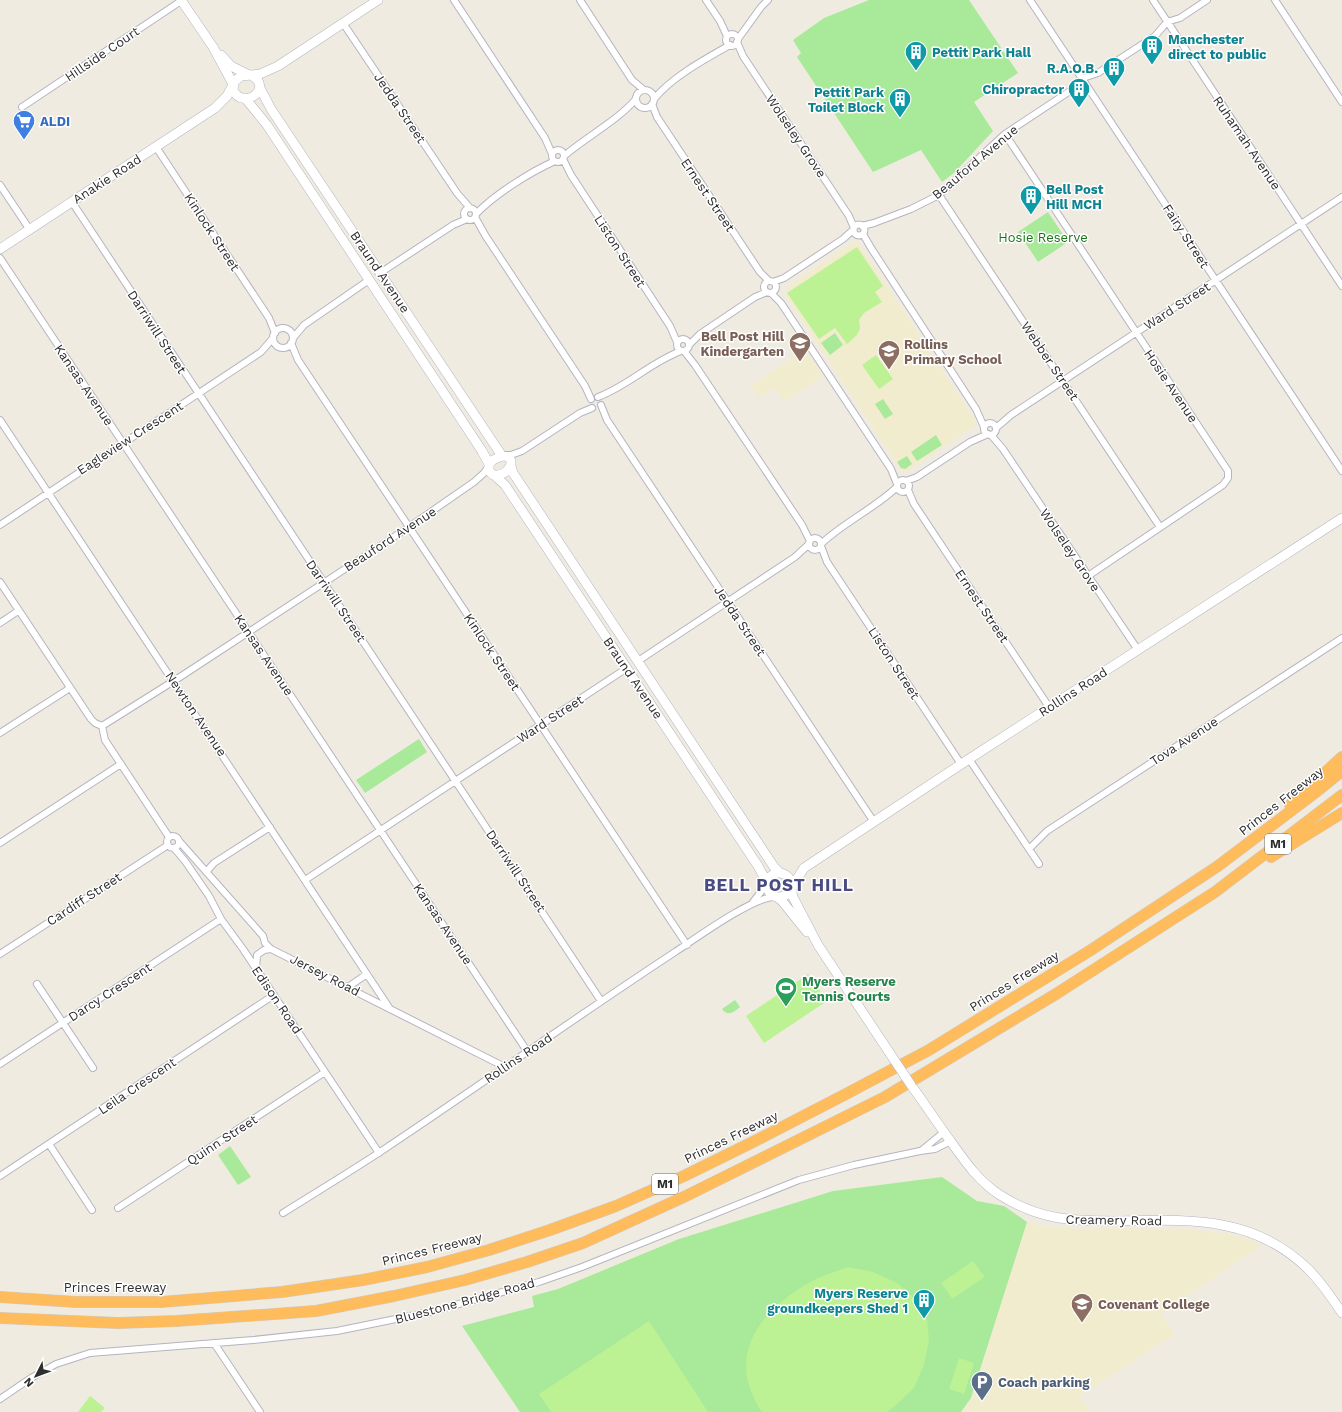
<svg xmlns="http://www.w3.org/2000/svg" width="1342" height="1412" font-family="'Work Sans',sans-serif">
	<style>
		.education { fill: #f2eccf }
		.green { fill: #a8ea99 }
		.pitch { fill: #bcf194 }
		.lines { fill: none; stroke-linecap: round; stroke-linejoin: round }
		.street-casing { stroke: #b4b4c2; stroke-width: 8 }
		.secondary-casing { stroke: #b4b4c2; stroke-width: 10 }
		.highway-casing { stroke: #cdcdcd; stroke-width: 12 }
		.street { stroke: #fff; stroke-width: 6 }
		.secondary { stroke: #fff; stroke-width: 9 }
		.highway { stroke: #ffbc5c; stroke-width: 11 }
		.secondary-bridge-casing { stroke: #b4b4c2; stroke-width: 10; stroke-linecap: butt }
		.secondary-bridge { stroke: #fff; stroke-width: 9 }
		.labels { text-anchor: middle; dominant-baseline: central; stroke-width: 3; stroke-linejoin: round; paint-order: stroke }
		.shield { fill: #fff; stroke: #6d6d6d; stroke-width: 1 }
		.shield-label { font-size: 12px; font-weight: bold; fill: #2e2e2e }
		.culture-label { font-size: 13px; font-weight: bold; fill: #0d838f; stroke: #fff; text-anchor: end }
		.street-label { font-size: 13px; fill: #2e2e2e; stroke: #fff }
		.shop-label { font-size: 13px; font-weight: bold; fill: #366cbe; stroke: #fff; text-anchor: start }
		.park-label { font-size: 13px; fill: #1a7316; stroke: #fff }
		.education-label { font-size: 13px; font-weight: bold; fill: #785e54; stroke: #fff; text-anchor: start }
		.leisure-label { font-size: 13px; font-weight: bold; fill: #27864d; stroke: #fff; text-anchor: start }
		.service-label { font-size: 13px; font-weight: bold; fill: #4e5e75; stroke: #fff; text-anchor: start }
		.district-label { font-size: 17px; font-weight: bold; letter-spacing: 1px; fill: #4a4b83; stroke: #fff }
	</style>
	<rect width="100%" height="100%" fill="#f0ebe0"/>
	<!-- education -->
	<path class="education" d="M853 242H858L976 422V425L909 470 902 471 785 295 787 287 792 283Z
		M805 349 823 376 784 402 774 388 759 398 751 386Z
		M1027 1222 1044 1227 1082 1229 1123 1228 1195 1230 1239 1236 1262 1245 1161 1314 1175 1334 1080 1396 1090 1412H963L972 1398Z"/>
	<!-- green -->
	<path class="green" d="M869 0H969L1018 73 974 102 993 131 954 173 942 182 921 150 873 172 797 57 801 53 793 40 824 18Z
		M1048 212 1068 242 1038 262 1018 232Z
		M835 333 843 345 830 355 821 343Z
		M883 399 893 414 885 419 875 404Z
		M936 435 942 445 917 461 911 452Z
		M907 456 912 464 905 469 901 468 897 462Z
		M419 739 427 752 365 793 356 780Z
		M735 1000 740 1007C734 1012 728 1017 722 1009Z
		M230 1146 251 1177 238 1185 218 1155Z
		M942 1177 977 1201 1004 1206 1027 1222 971 1398 961 1412H520L462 1326 534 1307 532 1296 558 1289 679 1239 833 1191Z"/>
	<!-- pitch -->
	<path class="pitch" d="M857 247 883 286 875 292 882 302 864 313 859 320 860 329 857 335 847 344 835 328 819 339 787 293Z
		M876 355 893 379 879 389 862 365Z
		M808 974 827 1001 764 1043 746 1016Z
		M973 1261 985 1277 952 1299 947 1291 963 1280 947 1291 941 1283Z
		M848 1267 873 1272 897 1283 914 1298 927 1318 929 1340 924 1365 914 1388 895 1406 887 1412H762C757 1406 754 1398 751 1391 731 1340 775 1300 816 1279 826 1274 838 1271 848 1267Z
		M649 1321 708 1412H551L539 1394Z
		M959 1358 974 1363 964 1394 949 1389Z
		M90 1396 105 1408 101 1412H78Z"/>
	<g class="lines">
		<!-- street casing -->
		<g class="street-casing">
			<path id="street" d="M454 0 545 138 552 154
				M580 0 632 80 644 90
				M706 0 720 21 727 36
				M1030 0 1342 471
				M1153 0 1342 286
				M1275 0 1342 102
				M343 23 457 193 470 208
				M726 40a6 6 0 1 1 12 0a6 6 0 1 1-12 0Z
				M738 39 761 7 768 0
				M737 42 743 56 849 216 854 228
				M636 99a9 9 0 1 1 18 0a9 9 0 1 1-18 0Z
				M654 99C672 77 705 59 730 45
				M652 104 657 117 760 272 769 281
				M22 107 181 1
				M1005 134 1228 471V478L1223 485 1088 576
				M156 147 269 318 275 333
				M552 156a6 6 0 1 1 12 0a6 6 0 1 1-12 0Z
				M564 156C587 136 616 122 636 99
				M563 159 571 175 670 326 677 342
				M0 185 30 230
				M939 195 1160 527
				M72 202 601 1001
				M464 214a6 6 0 1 1 12 0a6 6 0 1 1-12 0Z
				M476 214C494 195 530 172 555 161
				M475 217 485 235 585 386 591 399
				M853.5 230a5.5 5.5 0 1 1 11 0a5.5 5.5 0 1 1-11 0Z
				M862 226 874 223 911 209 939 195 1005 134 1073 89 1083 78 1098 73 1155 36 1167 22 1180 18 1207 0
				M863 234 871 248 976 409 984 427
				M0 258 527 1051
				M380 273 453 225 467 219
				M764 287a6 6 0 1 1 12 0a6 6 0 1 1-12 0Z
				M773 282 784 278 843 239 853 230
				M771 293 781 303 891 469 897 484
				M273 338a10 10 0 1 1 20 0a10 10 0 1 1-20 0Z
				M293 338 304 325 369 280
				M677 345a6 6 0 1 1 12 0a6 6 0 1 1-12 0Z
				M291 343 298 360 687 945
				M689 345 700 334 755 297 767 292
				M684 351 695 365 802 525 810 541
				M598 397C628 386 651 362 681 351
				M601 405 607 420 874 822
				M0 420 390 1009
				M984 429a6 6 0 1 1 12 0a6 6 0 1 1-12 0Z
				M996 428 1011 415 1342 197
				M991 435 1003 449 1138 650
				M504 455H511L522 451 580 413 592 408
				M897 486a6 6 0 1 1 12 0a6 6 0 1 1-12 0Z
				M906 481 917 477 970 442 988 434
				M908 490 914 504 1049 707
				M0 525 261 352 273 338
				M809 544a6 6 0 1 1 12 0a6 6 0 1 1-12 0Z
				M821 544C844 522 874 509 897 487
				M821 546 827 562 961 764
				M0 582 91 719 95 723 102 726
				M0 623 18 611
				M638 661 795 557 809 544
				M0 733 70 688
				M969 759 1039 864
				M167 842a6 6 0 1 1 12 0a6 6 0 1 1-12 0Z
				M169 837 105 740 102 726 180 677 409 527 474 482 484 473 489 466
				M179 841 263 936 265 943 271 949 505 1067
				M0 843 121 764
				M174 848 185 861 209 896 221 919 243 949 379 1153
				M1030 848 1047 831 1342 638
				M207 871 214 863 270 827
				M305 880 627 668
				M753 902 767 884
				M0 954 168 845
				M256 969 257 955 264 950 271 949
				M37 984 93 1068
				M348 987 367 974
				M0 1064 221 919
				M49 1144 92 1210
				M922 1150 944 1132
				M0 1176 274 995
				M118 1208 325 1072
				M283 1213C315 1193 348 1173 380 1152 479 1086 576 1017 675 952 695 939 754 896 775 897
				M214 1343 260 1412
				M0 1399 31 1378 56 1364 90 1353 253 1340 337 1331 430 1312 539 1282 582 1267 799 1180 854 1165 920 1151 935 1149 951 1141"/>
		</g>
		<!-- secondary casing -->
		<g class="secondary-casing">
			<path id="secondary" d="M181 0 213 47 233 84
				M221 55 231 66 249 75
				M251 75 260 74 278 66 378 0
				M251 75C275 88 243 111 233 90L234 82 241 76Z
				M260 88 271 109 502 456
				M245 98 267 125 482 451 489 464
				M0 249 215 108 227 96 233 85
				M502 456C520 456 508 478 493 475L489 471V464L493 460Z
				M511 466 513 473 519 482 774 867 780 873
				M495 476 505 485 758 866 767 883
				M767 885a12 12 0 1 1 24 0a12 12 0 1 1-24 0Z
				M791 888 804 868 819 858 969 759 1342 518
				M791 889 793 897 818 945 889 1052
				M777 897 782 901 807 932
				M911 1085C924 1103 936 1121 949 1139 964 1160 978 1181 1000 1195 1038 1219 1069 1221 1113 1221 1185 1220 1253 1214 1309 1270 1322 1283 1332 1298 1342 1313"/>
		</g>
		<!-- highway casing -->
		<g class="highway-casing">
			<path id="highway" d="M1290 805 1342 757
				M1271 857 1342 813
				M0 1297 76 1302H161L282 1292 363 1280 427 1267 489 1250 550 1230 616 1206 684 1176 755 1141 846 1094 929 1050 1091 950 1218 866 1316 792 1342 771
				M0 1318 118 1323 176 1321 316 1311 394 1296 465 1280 527 1262 583 1243 686 1196 885 1097 1056 994 1215 892 1342 795"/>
		</g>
		<!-- street -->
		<use href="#street" class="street"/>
		<!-- secondary -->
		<use href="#secondary" class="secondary"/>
		<!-- highway -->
		<use href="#highway" class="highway"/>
		<!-- secondary-bridge casing -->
		<g class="secondary-bridge-casing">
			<path id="secondary-bridge" d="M889 1052 911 1085"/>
		</g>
		<!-- secondary-bridge -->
		<use href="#secondary-bridge" class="secondary-bridge"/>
	</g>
	<!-- icons -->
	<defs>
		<g id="building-pin" transform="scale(1.15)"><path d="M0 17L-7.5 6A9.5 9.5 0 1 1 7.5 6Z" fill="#0f9aa8" stroke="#fff"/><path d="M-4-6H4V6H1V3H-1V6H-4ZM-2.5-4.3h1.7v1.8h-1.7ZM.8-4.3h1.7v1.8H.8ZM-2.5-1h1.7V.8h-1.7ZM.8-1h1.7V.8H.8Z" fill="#fff"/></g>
		<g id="supermarket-pin" transform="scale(1.15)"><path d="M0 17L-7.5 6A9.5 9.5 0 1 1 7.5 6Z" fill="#3f7fe0" stroke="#fff"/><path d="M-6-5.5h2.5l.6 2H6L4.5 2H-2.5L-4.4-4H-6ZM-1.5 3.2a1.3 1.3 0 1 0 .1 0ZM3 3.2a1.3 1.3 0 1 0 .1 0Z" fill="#fff"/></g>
		<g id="school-pin" transform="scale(1.15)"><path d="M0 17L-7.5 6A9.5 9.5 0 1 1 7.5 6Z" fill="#8d6e63" stroke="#fff"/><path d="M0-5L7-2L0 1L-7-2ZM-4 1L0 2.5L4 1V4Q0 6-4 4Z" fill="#fff"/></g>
		<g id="stadium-pin" transform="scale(1.15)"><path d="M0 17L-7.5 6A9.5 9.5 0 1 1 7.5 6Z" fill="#2e9e5b" stroke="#fff"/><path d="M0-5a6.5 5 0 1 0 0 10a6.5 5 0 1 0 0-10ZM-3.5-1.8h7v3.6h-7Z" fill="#fff"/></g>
		<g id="parking-pin" transform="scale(1.15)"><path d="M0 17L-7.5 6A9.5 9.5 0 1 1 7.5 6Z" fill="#5c6f8a" stroke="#fff"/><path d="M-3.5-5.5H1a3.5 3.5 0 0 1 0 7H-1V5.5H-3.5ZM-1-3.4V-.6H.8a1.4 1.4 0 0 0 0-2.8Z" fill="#fff"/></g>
	</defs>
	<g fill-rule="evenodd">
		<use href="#building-pin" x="1152" y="46"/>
		<use href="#building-pin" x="916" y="52"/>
		<use href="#building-pin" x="1114" y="68"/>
		<use href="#building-pin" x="1079" y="89"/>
		<use href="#building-pin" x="900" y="99"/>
		<use href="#supermarket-pin" x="24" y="121"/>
		<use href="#building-pin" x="1031" y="196"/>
		<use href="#school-pin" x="800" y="343"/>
		<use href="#school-pin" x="889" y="351"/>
		<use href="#stadium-pin" x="786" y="988"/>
		<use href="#building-pin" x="924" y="1300"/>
		<use href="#school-pin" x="1082" y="1304"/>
		<use href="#parking-pin" x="982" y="1382"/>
	</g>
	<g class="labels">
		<!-- shield labels -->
		<g class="shield">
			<rect x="1265" y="834" width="26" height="20" rx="3"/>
			<rect x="652" y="1174" width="26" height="20" rx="3"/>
		</g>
		<g class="shield-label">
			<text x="1278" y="844">M1</text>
			<text x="665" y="1184">M1</text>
		</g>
		<!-- culture labels -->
		<g class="culture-label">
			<text x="1168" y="39" text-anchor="start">Manchester<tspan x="1168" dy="15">direct to public</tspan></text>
			<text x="932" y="52" text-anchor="start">Pettit Park Hall</text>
			<text x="1098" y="68">R.A.O.B.</text>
			<text x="1064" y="89">Chiropractor</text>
			<text x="884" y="92">Pettit Park<tspan x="884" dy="15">Toilet Block</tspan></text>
			<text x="1046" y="189" text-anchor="start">Bell Post<tspan x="1046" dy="15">Hill MCH</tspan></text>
			<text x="908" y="1293">Myers Reserve<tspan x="908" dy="15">groundkeepers Shed 1</tspan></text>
		</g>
		<!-- street labels -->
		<g class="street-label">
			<text transform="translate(102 54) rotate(-34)">Hillside Court</text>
			<text transform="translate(400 108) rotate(56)">Jedda Street</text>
			<text transform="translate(796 136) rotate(56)">Wolseley Grove</text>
			<text transform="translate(1247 143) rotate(56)">Ruhamah Avenue</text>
			<text transform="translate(975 162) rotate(-40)">Beauford Avenue</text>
			<text transform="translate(107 179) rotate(-33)">Anakie Road</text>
			<text transform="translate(708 195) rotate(56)">Ernest Street</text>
			<text transform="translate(212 232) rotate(57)">Kinlock Street</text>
			<text transform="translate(1186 236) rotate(57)">Fairy Street</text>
			<text transform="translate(620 251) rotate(57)">Liston Street</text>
			<text transform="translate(380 272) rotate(56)">Braund Avenue</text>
			<text transform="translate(1177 306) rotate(-33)">Ward Street</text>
			<text transform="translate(157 332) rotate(57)">Darriwill Street</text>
			<text transform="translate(1050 361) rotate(56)">Webber Street</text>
			<text transform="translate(84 385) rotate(56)">Kansas Avenue</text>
			<text transform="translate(1171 386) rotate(56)">Hosie Avenue</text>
			<text transform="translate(130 438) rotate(-33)">Eagleview Crescent</text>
			<text transform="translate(390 539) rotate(-33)">Beauford Avenue</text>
			<text transform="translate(1070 550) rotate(56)">Wolseley Grove</text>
			<text transform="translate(336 601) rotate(56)">Darriwill Street</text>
			<text transform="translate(982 606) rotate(56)">Ernest Street</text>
			<text transform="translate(740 621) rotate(56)">Jedda Street</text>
			<text transform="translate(492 652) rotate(56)">Kinlock Street</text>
			<text transform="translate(264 655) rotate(56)">Kansas Avenue</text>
			<text transform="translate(894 663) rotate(57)">Liston Street</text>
			<text transform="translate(633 678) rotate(56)">Braund Avenue</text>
			<text transform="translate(1073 692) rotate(-33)">Rollins Road</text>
			<text transform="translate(196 714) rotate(56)">Newton Avenue</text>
			<text transform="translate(550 719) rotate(-33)">Ward Street</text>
			<text transform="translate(1184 741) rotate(-33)">Tova Avenue</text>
			<text transform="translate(1281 801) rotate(-38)">Princes Freeway</text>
			<text transform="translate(516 871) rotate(56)">Darriwill Street</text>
			<text transform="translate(84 899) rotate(-33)">Cardiff Street</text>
			<text transform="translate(443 924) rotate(56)">Kansas Avenue</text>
			<text transform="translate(325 975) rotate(27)">Jersey Road</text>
			<text transform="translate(1014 981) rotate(-32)">Princes Freeway</text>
			<text transform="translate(110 992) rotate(-33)">Darcy Crescent</text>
			<text transform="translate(277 1000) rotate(56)">Edison Road</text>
			<text transform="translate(518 1058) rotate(-34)">Rollins Road</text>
			<text transform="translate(137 1086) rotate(-34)">Leila Crescent</text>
			<text transform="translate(731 1137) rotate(-26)">Princes Freeway</text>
			<text transform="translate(222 1140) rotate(-33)">Quinn Street</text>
			<text transform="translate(1114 1220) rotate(1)">Creamery Road</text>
			<text transform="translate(432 1249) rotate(-14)">Princes Freeway</text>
			<text x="115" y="1287">Princes Freeway</text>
			<text transform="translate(465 1301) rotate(-15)">Bluestone Bridge Road</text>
		</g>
		<!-- shop labels -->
		<g class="shop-label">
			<text x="40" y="121">ALDI</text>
		</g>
		<!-- park labels -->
		<g class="park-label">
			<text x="1043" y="237">Hosie Reserve</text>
		</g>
		<!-- education labels -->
		<g class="education-label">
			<text x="784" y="336" text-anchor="end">Bell Post Hill<tspan x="784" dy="15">Kindergarten</tspan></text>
			<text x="904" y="344">Rollins<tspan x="904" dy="15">Primary School</tspan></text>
			<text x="1098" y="1304">Covenant College</text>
		</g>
		<!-- leisure labels -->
		<g class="leisure-label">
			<text x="802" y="981">Myers Reserve<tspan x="802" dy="15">Tennis Courts</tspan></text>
		</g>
		<!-- service labels -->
		<g class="service-label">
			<text x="998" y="1382">Coach parking</text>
		</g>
		<!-- district labels -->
		<g class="district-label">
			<text x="779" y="885">BELL POST HILL</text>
		</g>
	</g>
	<!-- north arrow -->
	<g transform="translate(36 1376) rotate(228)" stroke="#ffffff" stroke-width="3" paint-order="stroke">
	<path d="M0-3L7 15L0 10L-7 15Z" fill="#2e2e2e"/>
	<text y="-6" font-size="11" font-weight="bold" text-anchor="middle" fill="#2e2e2e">N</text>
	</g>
</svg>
